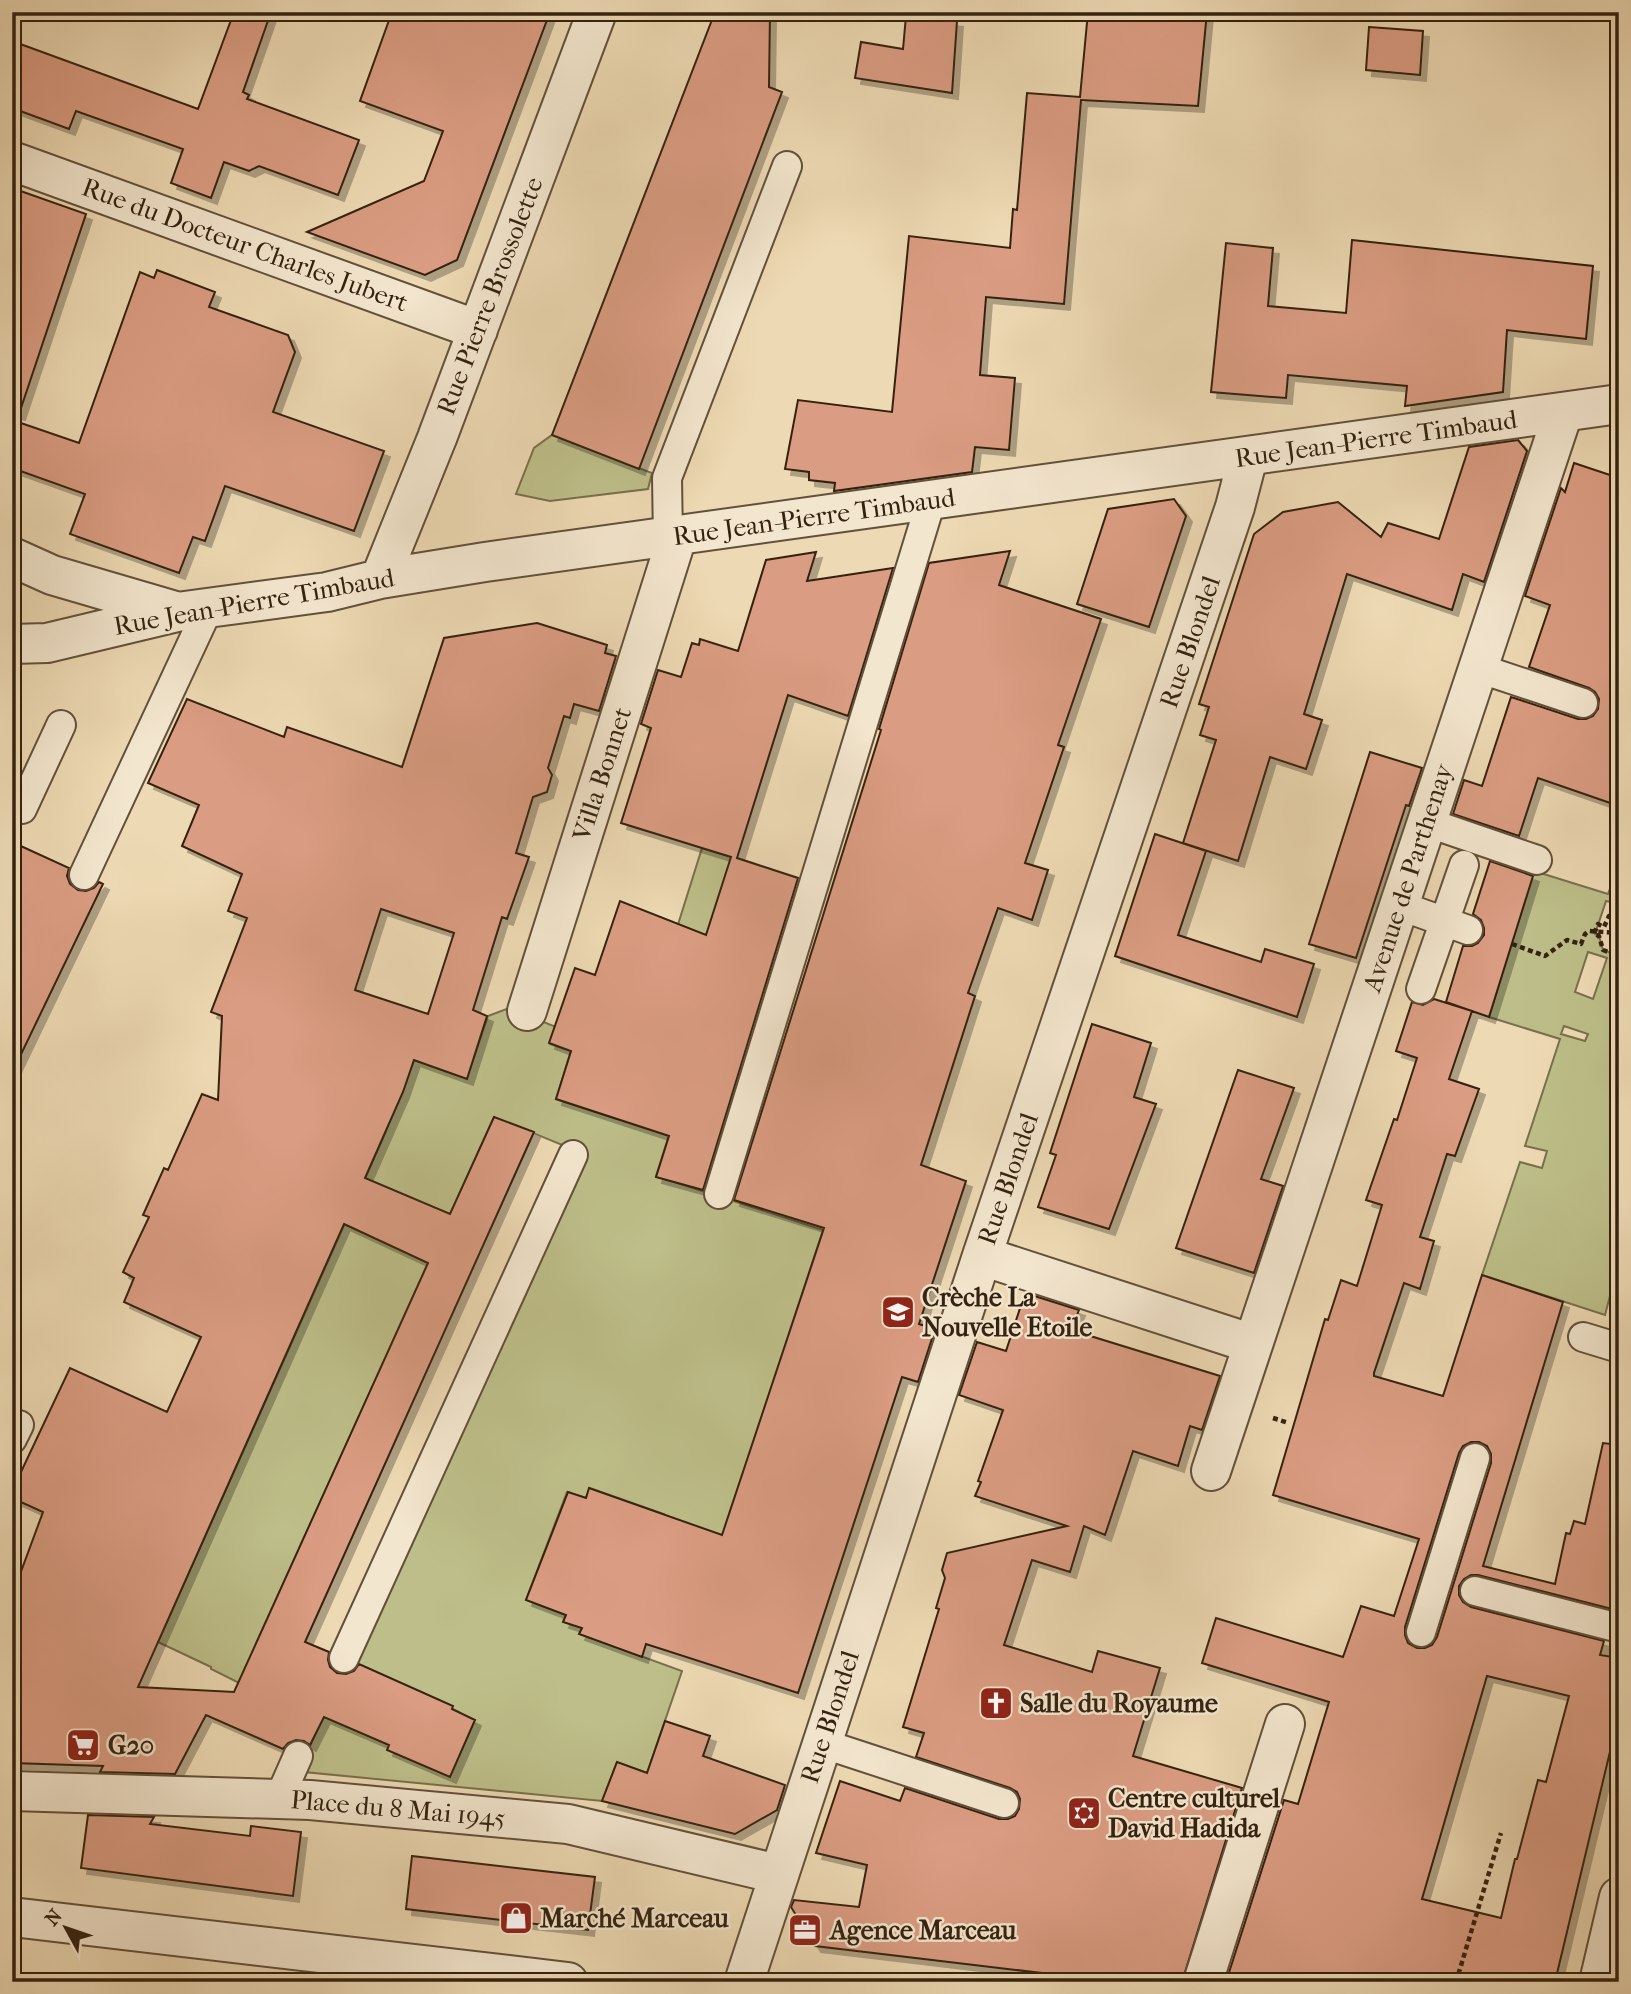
<svg xmlns="http://www.w3.org/2000/svg" width="1631" height="1994" font-family="'IM FELL French Canon',serif">
	<style>
		.green { fill: #bdbe89; stroke: #78704d; stroke-width: 2; fill-rule: evenodd }
		.building { fill: #da9c82; stroke: #342211; stroke-width: 2; fill-rule: evenodd; filter: url(#shadow) }
		.lines { fill: none; stroke-linecap: round; stroke-linejoin: round }
		.service-casing { stroke: #62503a; stroke-width: 32 }
		.pedestrian-casing { stroke: #62503a; stroke-width: 42 }
		.minor-casing { stroke: #62503a; stroke-width: 42 }
		.tertiary-casing { stroke: #62503a; stroke-width: 42 }
		.path { stroke: #342211; stroke-width: 4.5; stroke-dasharray: 5 3.5; stroke-linecap: butt }
		.service { stroke: #f3e6ce; stroke-width: 28 }
		.pedestrian { stroke: #f3e6ce; stroke-width: 38 }
		.minor { stroke: #f3e6ce; stroke-width: 38 }
		.tertiary { stroke: #f3e6ce; stroke-width: 38 }
		.labels { text-anchor: middle; dominant-baseline: central; stroke-width: 5; stroke-linejoin: round; paint-order: stroke }
		.street-label { font-size: 26px; fill: #342211; stroke: #f3e6ce }
		.poi-label { font-size: 26px; font-weight: bold; fill: #342211; stroke: #f3e6ce; text-anchor: start }
	</style>
	<defs>
		<filter id="shadow"><feDropShadow dx="6" dy="6" stdDeviation="0" flood-color="#0004"/></filter>
	</defs>
	<rect width="100%" height="100%" fill="#edd9b3"/>
	<filter id="stains"><feTurbulence type="fractalNoise" baseFrequency=".00286" numOctaves="4"/><feColorMatrix values="0 0 0 0 .2 0 0 0 0 .09 0 0 0 0 .02 0 0 0 .5 -.17"/></filter>
	<radialGradient id="worn" r=".72"><stop offset=".6" stop-color="#630" stop-opacity="0"/><stop offset="1" stop-color="#630" stop-opacity=".3"/></radialGradient>
	<!-- green -->
	<path class="green" d="M552 435 652 473 648 489 550 501 516 494 534 448Z
		M702 848 755 864 656 1176 823 1230 707 1584 647 1562 664 1514 590 1488 586 1498 567 1492 526 1600 566 1615 564 1622 582 1628 580 1634 682 1671 647 1773 617 1762 602 1801 304 1772V1759L582 1153 494 1117 239 1683 211 1669V1667L158 1642 383 1138 414 1060 456 1075 461 1067 470 1069 488 1016 509 1008 556 1027 550 1044 571 1051 556 1099 617 1119Z
		M1619 864V904L1606 901 1595 934 1599 936 1603 950 1619 956V1261L1605 1315 1482 1275 1520 1162 1542 1168 1547 1151 1525 1146 1560 1039 1489 1017 1534 871 1608 894ZM1588 952 1607 958 1593 999 1575 992ZM1564 1026 1588 1034 1585 1041 1561 1034Z"/>
	<!-- building -->
	<path class="building" d="M234 12H271L243 92 249 95 247 99 359 140 338 195 259 166 249 171 224 162 211 198 171 183 183 149 76 111 69 129 12 108V41L198 109Z
		M392 12H550L457 260 425 275 307 232 424 181 443 131 360 101Z
		M715 12H770L769 87 782 92 639 469 552 435Z
		M1088 12H1207L1198 106 1081 100 1064 304 986 297 980 375 1015 378 1009 450 975 447 972 472 834 491 835 483 809 480V472L785 469 798 400 892 412 909 236 1010 248 1013 209 1017 210 1027 93 1080 97Z
		M906 16 957 21 952 93 855 78 861 42 903 49Z
		M1369 27 1423 31 1420 75 1366 70Z
		M12 188 86 214 19 414 12 412Z
		M1352 240 1593 266 1586 339 1507 330 1503 392 1405 406 1407 386 1288 375 1286 398 1211 392 1226 243 1273 248 1268 306 1346 313Z
		M157 270 215 292 209 307 288 335 295 352 273 412 384 451 354 531 225 486 205 541 193 537 179 573 70 534 85 494 12 468V420L79 443 140 272 154 278Z
		M1518 440 1527 451 1484 582 1463 574 1452 610 1347 574 1304 714 1322 720 1306 769 1270 757 1238 861 1183 843 1216 740 1200 735 1209 707 1199 704 1254 534 1283 512 1338 502 1381 537 1388 523 1439 539 1469 447Z
		M1574 463 1619 478V806L1538 778 1519 836 1453 814 1464 780 1482 786 1511 697 1578 719H1586L1593 716 1598 709 1599 699 1595 692 1589 688 1529 667 1550 605 1525 596 1561 488 1565 492Z
		M1174 499 1186 516 1149 627 1077 604 1108 509Z
		M1010 551 999 585 1101 619 1058 745 1064 747 1025 863 1048 870 1032 920 998 908 968 993 975 996 921 1165 966 1181 919 1324 935 1329 918 1382 902 1377 798 1693 646 1644 642 1657 579 1634 582 1628 563 1622 566 1615 526 1600 568 1492 586 1498 589 1488 722 1535 824 1228 734 1200 881 730 879 729 929 563Z
		M816 552 807 581 893 568 848 716 788 695 737 858 798 878 703 1190 656 1177 669 1136 556 1099 571 1051 549 1043 575 968 595 975 620 901 706 935 731 857 621 823 651 728 641 724 658 670 681 677 692 643 699 645 700 639 738 651 766 560Z
		M537 623 607 645 605 653 616 656 599 711 574 704 570 718 564 716 548 768 552 775 547 792 533 797 516 853 529 857 507 919 502 917 473 1010 487 1016 467 1079 414 1060 403 1092 365 1178 450 1214 494 1117 534 1132 305 1642 329 1652 328 1660 330 1667 337 1673 346 1674 354 1671 359 1664 453 1706 452 1709 475 1720 450 1777 387 1750 389 1745 324 1717 310 1745 304 1741 296 1740 288 1743 283 1749 206 1715 175 1774 100 1772 103 1766 12 1763V1596L43 1512 12 1498V1491L70 1368 167 1412 201 1337 124 1302 134 1278 123 1272 149 1217 143 1215 164 1168 168 1170 202 1094 218 1100 222 1016 211 1012 247 918 228 911 242 874 182 846 199 805 148 783 187 699 284 737 287 727 402 767 444 638ZM381 909 454 933 428 1014 355 990ZM344 1224 428 1263 234 1692 138 1687Z
		M1370 752 1422 768 1409 806 1406 805 1356 958 1309 944Z
		M1155 834 1206 851 1178 935 1261 962 1265 949 1314 964 1297 1017 1115 956Z
		M12 842 69 868 67 876 70 884 78 890 86 891 94 888 99 882 103 884 12 1073Z
		M1490 861 1533 876 1489 1017 1446 1002 1463 946H1472L1478 943 1484 935V928L1481 920 1473 914Z
		M1434 999 1472 1011 1449 1079 1479 1089 1455 1156 1447 1154 1420 1237 1434 1241 1420 1289 1404 1283 1374 1373V1376L1443 1396 1482 1275 1563 1302 1483 1566 1555 1584 1566 1533 1570 1534 1574 1521 1585 1524 1603 1443 1619 1445V1581L1612 1609 1478 1575H1471L1464 1579 1459 1586V1595L1463 1602 1471 1607 1604 1641 1600 1655 1619 1658V1714L1555 1982H1226L1284 1800 1298 1804 1329 1702 1202 1663 1216 1618 1343 1657 1361 1606 1394 1616 1419 1539 1273 1495 1325 1319 1328 1320 1341 1280 1357 1286 1382 1205 1366 1200 1394 1119 1397 1120 1417 1058 1396 1051 1412 1002 1423 1005ZM1471 1442H1479L1487 1446 1491 1454V1463L1437 1637 1432 1645 1425 1648H1417L1408 1643 1405 1635V1627L1459 1453 1463 1446ZM1487 1676 1569 1696 1546 1782 1538 1780 1517 1859H1515L1501 1918 1422 1899Z
		M1092 1024 1151 1043 1134 1097 1156 1104 1109 1229 1038 1207 1056 1155 1050 1153Z
		M1238 1070 1294 1088 1261 1179 1283 1186 1254 1273 1176 1248Z
		M1025 1293 1079 1310 1071 1330 1220 1376 1202 1430 1190 1426 1178 1466 1133 1451 1105 1535 1084 1526 1070 1572 1032 1560 1004 1645 1092 1672 1098 1651 1160 1668 1133 1756 1242 1788 1182 1982H1117L815 1946 791 1907 794 1900 859 1907 867 1865 816 1853 840 1781 900 1801 905 1788 999 1819H1008L1015 1816 1019 1809 1020 1799 1017 1792 1010 1788 916 1757 924 1733 903 1727 939 1609 936 1608 945 1578 942 1570 947 1553 1067 1526 975 1496 981 1482 978 1481 1003 1410 959 1395 977 1342 1006 1351Z
		M665 1721 710 1736 703 1756 785 1785 777 1810 735 1834 602 1801 617 1762 647 1773Z
		M88 1815 154 1817 150 1824 250 1836 251 1826 301 1832 293 1896 81 1868Z
		M412 1856 595 1877 588 1930 406 1909Z"/>
	<g class="lines">
		<!-- service casing -->
		<g class="service-casing">
			<path id="service" d="M668 538 667 478 787 166
				M1478 668 1583 703
				M12 805 22 809 61 725
				M1426 822 1537 860
				M84 875 208 609
				M1398 905 1468 930
				M1421 989 1464 865
				M719 1194 931 501
				M1583 1337 1619 1348
				M12 1439 19 1425
				M1475 1591 1619 1628
				M1421 1632 1475 1458
				M344 1658 573 1155
				M821 1743 1004 1803
				M279 1799 298 1756"/>
		</g>
		<!-- pedestrian casing -->
		<g class="pedestrian-casing">
			<path id="pedestrian" d="M1203 1982 1285 1724"/>
		</g>
		<!-- minor casing -->
		<g class="minor-casing">
			<path id="minor" d="M12 161 478 330
				M12 557 52 575 175 611
				M380 579 437 438 597 12
				M12 644 47 643 177 612 327 592 380 579 485 562 1619 404
				M527 1011 677 537
				M982 1256 1253 1344
				M1211 1471 1563 413
				M12 1791 310 1800 568 1824 778 1874
				M744 1982 982 1256 1235 507 1248 457"/>
		</g>
		<!-- tertiary casing -->
		<g class="tertiary-casing">
			<path id="tertiary" d="M12 1917 568 1982
				M1599 1982 1619 1897"/>
		</g>
		<!-- path -->
		<path class="path" d="M1619 913 1609 916 1604 927 1598 924 1594 934 1599 936 1603 950 1619 956
			M1512 944 1545 956 1567 940 1581 944 1585 934 1589 931 1619 933
			M1273 1418 1289 1423
			M1456 1982 1501 1833"/>
		<!-- service -->
		<use href="#service" class="service"/>
		<!-- pedestrian -->
		<use href="#pedestrian" class="pedestrian"/>
		<!-- minor -->
		<use href="#minor" class="minor"/>
		<!-- tertiary -->
		<use href="#tertiary" class="tertiary"/>
	</g>
	<!-- icons -->
	<defs>
		<g id="school-square" transform="scale(1.75)"><rect x="-9" y="-9" width="18" height="18" rx="4" fill="#8f2418" stroke="#f3e6ce"/><path d="M0-5L7-2L0 1L-7-2ZM-4 1L0 2.5L4 1V4Q0 6-4 4Z" fill="#fff"/></g>
		<g id="church-square" transform="scale(1.75)"><rect x="-9" y="-9" width="18" height="18" rx="4" fill="#8f2418" stroke="#f3e6ce"/><path d="M-1.2-6h2.4v3.5h3.3v2.4h-3.3V6h-2.4V-.1h-3.3v-2.4h3.3Z" fill="#fff"/></g>
		<g id="supermarket-square" transform="scale(1.75)"><rect x="-9" y="-9" width="18" height="18" rx="4" fill="#8f2418" stroke="#f3e6ce"/><path d="M-6-5.5h2.5l.6 2H6L4.5 2H-2.5L-4.4-4H-6ZM-1.5 3.2a1.3 1.3 0 1 0 .1 0ZM3 3.2a1.3 1.3 0 1 0 .1 0Z" fill="#fff"/></g>
		<g id="synagogue-square" transform="scale(1.75)"><rect x="-9" y="-9" width="18" height="18" rx="4" fill="#8f2418" stroke="#f3e6ce"/><path d="M0-6.5L5.6 3.2H-5.6ZM0 6.5L5.6-3.2H-5.6Z" fill="#fff"/></g>
		<g id="shop-square" transform="scale(1.75)"><rect x="-9" y="-9" width="18" height="18" rx="4" fill="#8f2418" stroke="#f3e6ce"/><path d="M-5-2.5h2.3a2.7 3.5 0 0 1 5.4 0H5L5.5 6h-11ZM-1.5-2.5h3a1.5 2.3 0 0 0-3 0Z" fill="#fff"/></g>
		<g id="office-square" transform="scale(1.75)"><rect x="-9" y="-9" width="18" height="18" rx="4" fill="#8f2418" stroke="#f3e6ce"/><path d="M-6-3h4V-5.5h4V-3h4V5H-6ZM-1-4.5V-3h2v-1.5ZM-6 0V1H6V0Z" fill="#fff"/></g>
	</defs>
	<g fill-rule="evenodd">
		<use href="#school-square" x="898" y="1312"/>
		<use href="#church-square" x="996" y="1703"/>
		<use href="#supermarket-square" x="83" y="1745"/>
		<use href="#synagogue-square" x="1084" y="1813"/>
		<use href="#shop-square" x="516" y="1918"/>
		<use href="#office-square" x="805" y="1930"/>
	</g>
	<g class="labels">
		<!-- street labels -->
		<g class="street-label">
			<text transform="translate(245 245) rotate(20)">Rue du Docteur Charles Jubert</text>
			<text transform="translate(490 296) rotate(-69)">Rue Pierre Brossolette</text>
			<text transform="translate(1376 439) rotate(-8)">Rue Jean-Pierre Timbaud</text>
			<text transform="translate(814 517) rotate(-8)">Rue Jean-Pierre Timbaud</text>
			<text transform="translate(254 602) rotate(-10)">Rue Jean-Pierre Timbaud</text>
			<text transform="translate(1190 642) rotate(-71)">Rue Blondel</text>
			<text transform="translate(602 774) rotate(-72)">Villa Bonnet</text>
			<text transform="translate(1408 878) rotate(-72)">Avenue de Parthenay</text>
			<text transform="translate(1008 1179) rotate(-71)">Rue Blondel</text>
			<text transform="translate(830 1717) rotate(-72)">Rue Blondel</text>
			<text transform="translate(398 1809) rotate(5)">Place du 8 Mai 1945</text>
		</g>
		<!-- poi labels -->
		<g class="poi-label">
			<text x="922" y="1297">Crèche La<tspan x="922" dy="30">Nouvelle Etoile</tspan></text>
			<text x="1020" y="1703">Salle du Royaume</text>
			<text x="108" y="1745">G20</text>
			<text x="1108" y="1798">Centre culturel<tspan x="1108" dy="30">David Hadida</tspan></text>
			<text x="540" y="1918">Marché Marceau</text>
			<text x="830" y="1930">Agence Marceau</text>
		</g>
	</g>
	<!-- margin -->
	<rect width="1631" height="1994" fill="none" stroke="#edd9b3" stroke-width="42"/>
	<rect x="14" y="14" width="1603" height="1966" fill="none" stroke="#342211" stroke-width="3.5"/>
	<rect x="21" y="21" width="1589" height="1952" fill="none" stroke="#342211" stroke-width="2"/>
	<!-- north arrow -->
	<g transform="translate(66 1928) rotate(310)" stroke="#f3e6ce" stroke-width="5" paint-order="stroke">
	<path d="M0-5L12 26L0 18L-12 26Z" fill="#342211"/>
	<text y="-10" font-size="19" font-weight="bold" text-anchor="middle" fill="#342211">N</text>
	</g>
	<rect width="100%" height="100%" filter="url(#stains)"/>
	<rect width="100%" height="100%" fill="url(#worn)"/>
</svg>
